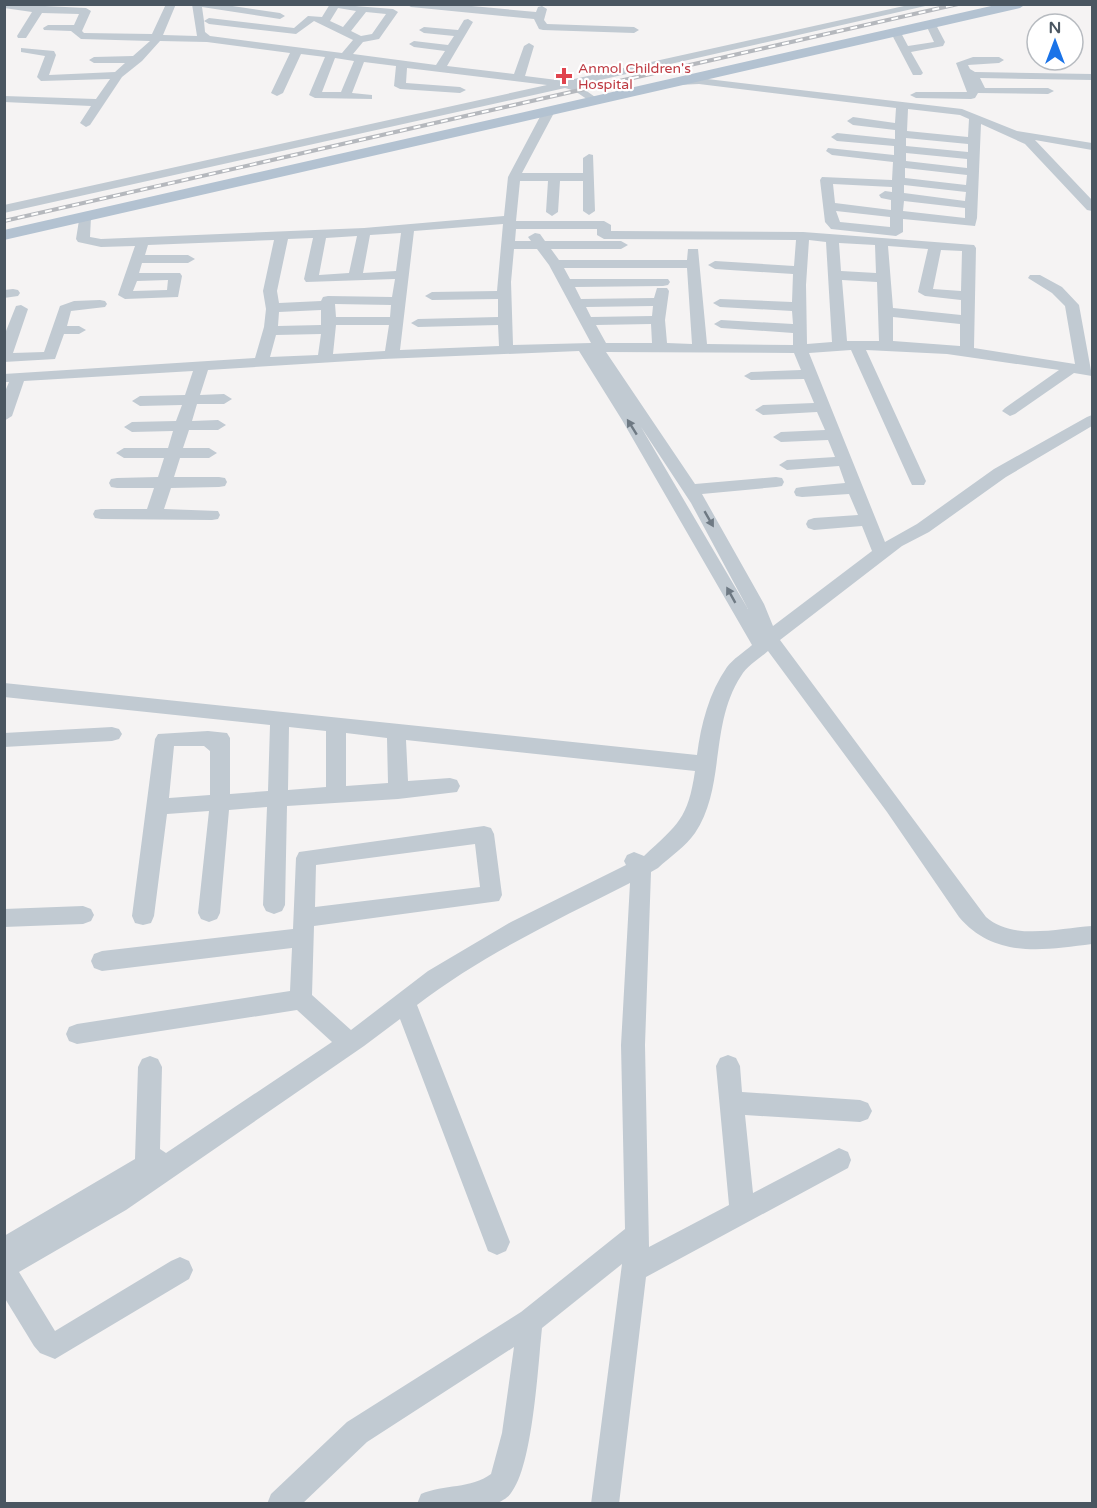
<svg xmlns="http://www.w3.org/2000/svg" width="1097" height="1508" font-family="'Varela Round',sans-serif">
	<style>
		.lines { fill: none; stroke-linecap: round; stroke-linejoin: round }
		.minor { fill: #c1cad2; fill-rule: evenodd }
		.major { fill: #b3c2d1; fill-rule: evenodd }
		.rail-casing { stroke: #b5b8bd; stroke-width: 4 }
		.rail { stroke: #fff; stroke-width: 2; stroke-dasharray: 7; stroke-linecap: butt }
		.oneway { fill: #6e7983 }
		.health-dot { fill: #e0444e; stroke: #fff; stroke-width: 2 }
		.labels { text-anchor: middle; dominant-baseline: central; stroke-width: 4.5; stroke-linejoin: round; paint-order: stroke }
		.far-health-label { font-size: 14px; fill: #be3a42; stroke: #fff; text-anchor: start }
	</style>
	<rect width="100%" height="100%" fill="#f5f3f3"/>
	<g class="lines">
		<!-- minor -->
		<path class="minor" d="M4 4 86 8 91 11 82 31 84 33 152 34 166 4H176L163 35 197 36 192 4H219L280 13 285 16 280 19 202 7 204 21 209 18 294 28 308 16 322 17 330 4 393 9 398 12 379 39 363 42 353 54 436 65 445 51 414 47 409 44 414 41 448 45 454 36 424 33 419 30 424 27 458 30 464 20 468 19 473 22 447 66 514 74 524 46 529 43 534 46 525 76 565 81 913 4H934L578 85 598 99 600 101 594 104 575 91 565 88 4 213V205L547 85 407 68 406 83 460 87 466 90 460 93 400 89 394 86 396 66 364 62 352 93 372 95V99L315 98 309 95 325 57 301 54 283 93 277 96 271 93 290 53 207 42 160 41 142 61 122 77 90 125 86 127 80 123 91 106 4 102V96L96 99 110 79 41 81 37 77 45 56 21 52V48L54 51 56 55 49 75 115 72 125 63H94L89 60 94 57 133 56 150 41 81 39 71 31 44 30 43 28 48 25H74L79 14 42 13 26 38H18L17 36 32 12 4 8ZM338 8 356 11 343 27 330 21ZM366 12 386 14 372 34 361 36 351 31ZM204 21 209 24 296 34 314 21 353 40 342 53 210 36 205 32ZM335 58 354 61 341 92H322Z
			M406 4H450L536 12 538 7 542 6 547 9 544 20 547 24 634 27 639 30 634 33 543 30 539 29 534 19 411 7Z
			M931 22 935 23 945 42 943 46 911 52 923 73 921 75H913L891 33 896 30 900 31 908 46 934 42 926 25Z
			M973 57H999L1004 60 999 63 968 65 970 69 975 72 1092 74V80L980 78 985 88H1048L1054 91 1048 94 978 93 975 98 971 99 916 98 910 95 916 92H967L956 63Z
			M699 78 962 109 1017 131 1092 143V150L1035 140 1092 200V211L1087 210 1025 144 981 124 977 218 975 226 903 219V232L896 236 831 229 825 222 820 180 822 177 892 180 893 162 832 155 826 151 828 148 894 155V146L837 141 831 137 837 133 895 139V130L853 125 847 121 853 117 895 123 896 108 699 84 678 85 672 82 678 79ZM908 109 960 115 969 119 968 137 907 131ZM906 138 968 144V152L906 146ZM906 153 967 159V168L906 161ZM905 168 967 175 966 185 905 178ZM833 184 892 187V192L885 191 879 195 881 198 891 200V210L835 203ZM904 185 966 192 965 201 904 193ZM904 201 965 208V218L903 211ZM836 211 890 217V227L840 222Z
			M549 108 555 111 522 173H583V158L589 154 593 155 595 211 589 215 583 211V181H560L558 212 552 216 546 212 548 181H520L516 221H604L611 225V231L803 232 974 245 976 248 974 348 1075 364 1065 306 1052 293 1028 278 1030 275H1040L1062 287 1079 305 1092 376 1074 373 1015 414 1010 416 1002 411 1005 408 1059 370 947 354 866 350 926 481 924 485H912L910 481 851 350 809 353 885 542 917 524 994 469 1087 417 1092 415V426L1006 477 929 532 902 546 780 640 986 917C1013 941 1059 928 1092 926V944C1043 950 995 959 959 917L887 812 768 651C759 659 747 666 741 676 709 725 726 787 695 833 686 846 670 857 658 868L651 872 645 1045 649 1247 729 1205 716 1066 720 1058 728 1055 736 1058 740 1066 742 1092 860 1100 868 1103 872 1111 868 1119 860 1122 745 1115 753 1193 839 1148 848 1152 851 1160 848 1168 646 1277 619 1504H591L622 1264 542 1328C538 1365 533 1466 511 1493 508 1498 501 1501 496 1504H417L421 1494C444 1484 471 1489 491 1474L502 1433 514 1347 367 1442 302 1504H267L271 1494 347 1422 521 1312 625 1229 621 1045 630 883C557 920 482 955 417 1005L510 1242 506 1251 497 1255 488 1251 400 1019 364 1046 126 1210 19 1272 55 1331 171 1261 180 1257 189 1261 193 1270 189 1279 55 1359 40 1353 34 1346 4 1297V1236L135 1159 138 1067 142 1059 150 1056 158 1059 162 1067 160 1149 166 1153 332 1042 297 1010 77 1044 69 1041 66 1034 69 1027 77 1024 290 991 292 948 102 971 94 968 91 961 94 954 102 951 293 929 296 858 299 852 484 826 491 828 494 834 502 895 499 901 314 926 312 995 351 1030 428 971 511 922 626 865 624 861 627 855 634 852 644 856C678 824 688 819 695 771L406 740 408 781 450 778 457 780 460 786 457 792 398 799 287 806 285 905 282 911 274 914 266 911 263 905 267 807 229 810 220 913 217 919 209 922 201 919 198 913 209 811 167 814 154 916 151 923 143 925 135 923 132 916 155 739 158 734 208 731 227 733 230 738V794L268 791 270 725 4 697V683L697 755C701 724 709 693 727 667 733 659 744 652 752 645L622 420 579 351 383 359 208 370 200 395 224 394 232 399 224 404H197L192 421 218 420 226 425 218 430H189L183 448H209L217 453 209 458H180L174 477H219L225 478 227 482 225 486 219 487 171 488 164 509 218 511 220 515 218 519 212 520 101 519 95 518 93 514 95 510 101 509H147L154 488H117L111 487 109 483 111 479 117 478 158 477 164 458H124L116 453 124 448H168L173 431 132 432 124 427 132 422 176 421 182 405 140 406 132 401 140 396 185 395 193 371 24 381 12 416 4 421V394L9 382H4V374L255 358 264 327 266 309 263 291 274 240 148 245 145 255H188L195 259 188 263H142L139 273H180L182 276 178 297 125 299 118 295 135 246 101 247 78 242 76 239 80 214 85 213 91 217 90 237 101 239 364 228 504 216 508 177 543 111ZM503 224 497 291 432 292 425 296 432 300 498 299V317L418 319 411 323 418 327 498 325 499 346 400 350 414 231ZM516 229H597V235L604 239 796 240 794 266 715 261 708 265 715 269 793 274 792 302 720 299 713 303 720 307 792 311 793 324 721 320 714 324 721 328 793 333V345L707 344 698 249H688L687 260H559L551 249H621L628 245 621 241H545L540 234 535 233 528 237 531 241H515ZM401 233 396 271 363 273 370 235ZM357 236 349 273 319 275 326 238ZM313 238 304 279 306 282 395 279 392 297 328 296 323 297 321 301 279 303 277 291 288 239ZM809 240 826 242 832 342 807 344 806 285ZM839 243 875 245 876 273 841 271ZM888 246 928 249 918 292 925 296 961 300V315L893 308ZM514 249H537L549 265 591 343 513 345 511 282ZM941 250 962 251 961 291 933 289ZM564 268H687L692 344 667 343 665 320 669 291 667 288H657L654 298 581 299 575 287 663 286 668 285 670 282 668 279H570ZM168 280 167 290 133 291 137 281ZM842 280 877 282 879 341H847ZM335 304 391 305 390 317H336ZM653 306 652 316 591 317 586 307ZM321 310V325L278 326 279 312ZM893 317 960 324V346L893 341ZM651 324 652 343H606L596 325ZM336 325H389L385 351 333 354ZM321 334 318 355 270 357 276 335ZM606 352 794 353 801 370 751 372 744 376 751 380 804 379 814 403 763 405 755 410 763 415 817 412 825 430 781 432 773 437 781 442 828 440 835 457 787 460 779 465 787 470 839 466 845 483 802 487 796 488 794 492 796 496 802 497 849 494 858 515 814 518 808 520 806 524 808 528 814 530 862 526 872 551 773 626 764 604 702 494 776 487 782 486 784 482 782 478 776 477 695 484ZM641 427 691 503 748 609ZM289 727 326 731V787L288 790ZM346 733 387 738 388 783 346 786ZM174 746H204L210 751V795L169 798ZM475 844 480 887 315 907 316 865Z
			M13 289 18 290 20 293 18 296 4 298V290Z
			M100 300 105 301 107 304 105 307 71 311 67 326H79L86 330 79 334H64L55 359 4 362V336L16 306 21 305 28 309 13 353 44 352 60 306 74 301Z
			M112 727 119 729 122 734 119 739 112 741 4 747V733Z
			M83 906 91 909 94 915 91 921 83 924 4 927V909Z"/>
		<!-- major -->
		<path class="major" d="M1000 4H1026L1020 8 4 240V230Z"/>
		<!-- rail casing -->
		<g class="rail-casing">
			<path id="rail" d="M4 221 958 4"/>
		</g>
		<!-- rail -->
		<use href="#rail" class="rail"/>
	</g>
	<!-- one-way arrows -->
	<defs><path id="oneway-solid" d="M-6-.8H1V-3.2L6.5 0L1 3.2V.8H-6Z" transform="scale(1.5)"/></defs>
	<g class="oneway">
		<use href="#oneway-solid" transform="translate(632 427) rotate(-122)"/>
		<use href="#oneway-solid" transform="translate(709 519) rotate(60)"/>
		<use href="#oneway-solid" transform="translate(731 595) rotate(-119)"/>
	</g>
	<!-- markers -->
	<path class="health-dot" d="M561 67h6v6h6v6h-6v6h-6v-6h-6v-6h6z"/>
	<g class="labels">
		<!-- far-health labels -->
		<g class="far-health-label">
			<text x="578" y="68">Anmol Children's<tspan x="578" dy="16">Hospital</tspan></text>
		</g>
	</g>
	<!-- border -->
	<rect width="1097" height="1508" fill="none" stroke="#4a5661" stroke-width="12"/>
	<!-- north arrow -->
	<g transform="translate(1055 42)"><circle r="28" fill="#ffffff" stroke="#b7bbc0" stroke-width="1.5"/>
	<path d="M0-4.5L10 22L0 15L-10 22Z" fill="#1a73e8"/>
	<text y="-9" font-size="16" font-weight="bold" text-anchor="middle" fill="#4a5661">N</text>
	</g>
</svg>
